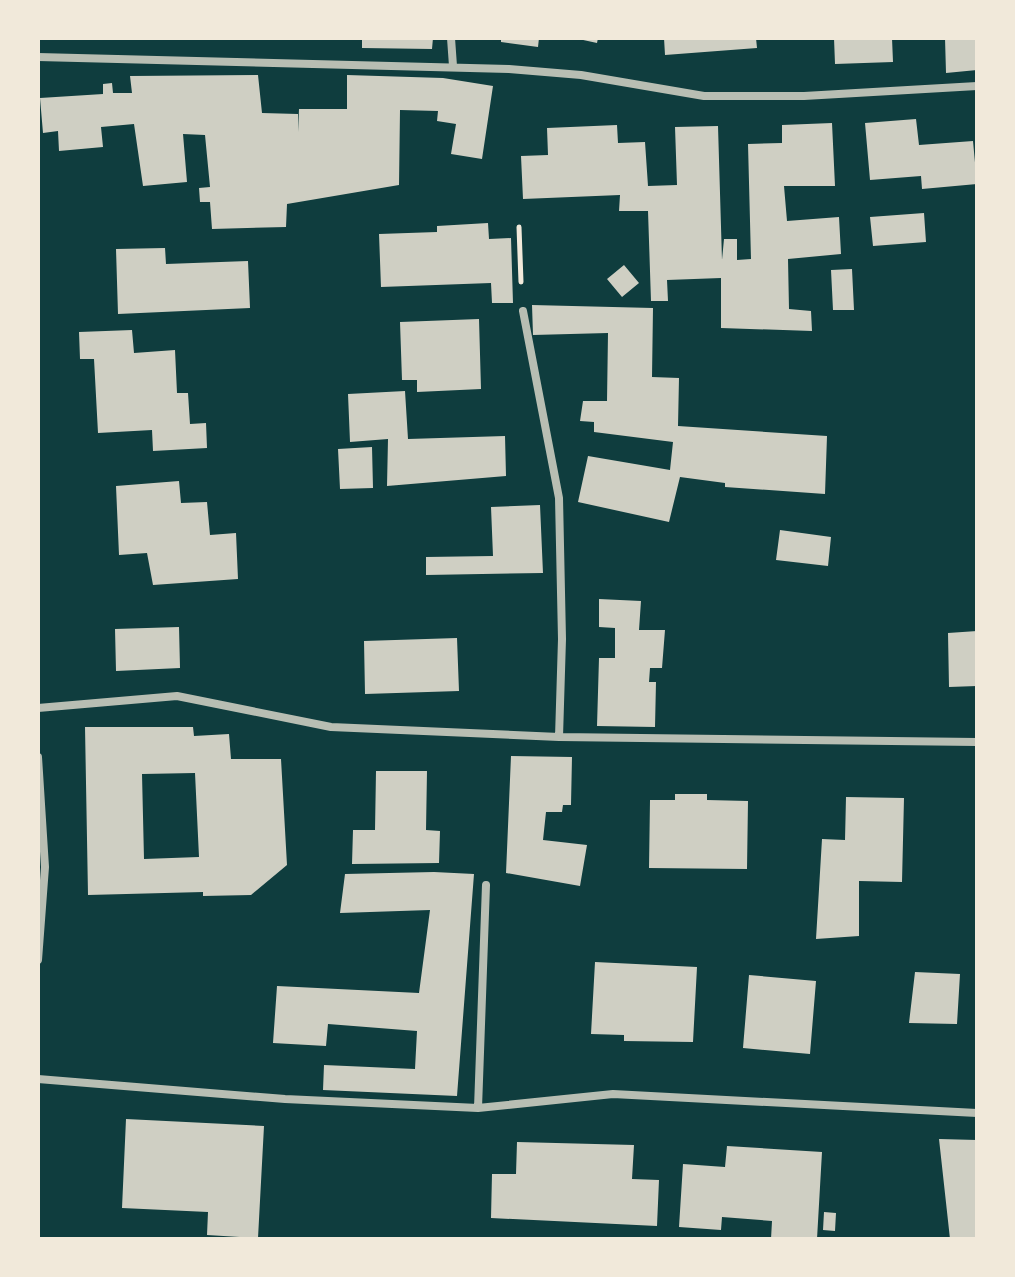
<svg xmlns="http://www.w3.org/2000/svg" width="1015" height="1277" font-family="'Golos Text',sans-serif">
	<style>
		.building { fill: #cfcfc3; fill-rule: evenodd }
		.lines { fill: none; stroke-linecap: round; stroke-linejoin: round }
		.path { stroke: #f1e9da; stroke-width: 5 }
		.minor { stroke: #b8beb3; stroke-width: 8 }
	</style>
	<rect width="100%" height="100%" fill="#0f3d3e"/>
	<!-- building -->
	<path class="building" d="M362 38H433L432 49 362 48Z
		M501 38H539L538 47 501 42Z
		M574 38H598L597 43Z
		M664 38H756L757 48 665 55Z
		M834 38H892L893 62 835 64Z
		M945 38H977V70L946 73Z
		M258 75 262 113 298 114V132L299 109H347V75L443 78 493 86 482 159 451 154 456 124 437 121 438 111 400 110 399 185 287 204 286 227 212 229 210 202H200L199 188 210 187 205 135 183 134 187 182 143 186 134 124 101 127 103 147 59 151 58 131 43 133 40 98 103 94V84L112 83 113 93H132L130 76Z
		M916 119 919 145 973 141 977 184 922 189 921 176 870 180 865 123Z
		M832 123 835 186H784L787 221 839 217 841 254 788 259 789 309 811 311 812 331 721 328V278L667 280 668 301H651L648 211H619L620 195 523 199 521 156 548 155 547 128 617 125 618 143 645 142 648 186 677 185 675 127 718 126 722 260 724 239H737V260L751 259 748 144 782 143V125Z
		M924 213 926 242 873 246 870 217Z
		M488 223 489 239 511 238 513 303H492L491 283 381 287 379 234 437 232V226Z
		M165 248 166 264 248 261 250 308 118 314 116 249Z
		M624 265 639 283 622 297 607 279Z
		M852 269 854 310H833L831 270Z
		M532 305 653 308 652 377 679 378 678 426 827 436 825 494 725 487V483L680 477 669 522 578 502 588 456 670 470 673 442 594 432V422L580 421 583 401H607L608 333 533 335Z
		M479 319 481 389 417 392V380H402L400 322Z
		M132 330 134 353 175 350 177 393H188L190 424 206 423 207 448 153 451 152 430 98 433 94 359H80L79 332Z
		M405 391 408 439 505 436 506 476 387 486 388 439 350 442 348 394Z
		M372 447 373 488 340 489 338 449Z
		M179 481 181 503 207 502 210 535 236 533 238 579 153 585 147 553 119 555 116 486Z
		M540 505 543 573 426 575V557L493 556 491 507Z
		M780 530 831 537 828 566 776 560Z
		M599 599 641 601 639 630H665L662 668H650L649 682H656L655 727 597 726 599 658H615V628L599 627Z
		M179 627 180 668 116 671 115 629Z
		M977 631V686L949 687 948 633Z
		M457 638 459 691 365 694 364 641Z
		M85 727H193L194 736 229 734 231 759H281L287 865 251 895 203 896V892L88 895ZM195 773 199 857 144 859 142 774Z
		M511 756 572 757 571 805H563L562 812H546L543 840 587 845 580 886 506 873Z
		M376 771H427L426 830 440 831 439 863 352 864 353 830H375Z
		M675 794H707V800L748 801 747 869 649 868 650 800H675Z
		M846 797 904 798 902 882 859 881V936L816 939 822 839 845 840Z
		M434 872 474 874 457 1096 323 1090 324 1065 415 1069 417 1031 328 1024 326 1046 273 1043 277 986 419 993 430 910 340 913 345 874Z
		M595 962 697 967 693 1042 624 1041V1035L591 1034Z
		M915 972 960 974 957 1024 909 1023Z
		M749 975 816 981 810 1054 743 1048Z
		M126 1119 264 1126 258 1238 207 1235 208 1212 122 1208Z
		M939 1139 977 1140V1239H950Z
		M517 1142 634 1145 632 1179 659 1180 657 1226 491 1218 492 1174H516Z
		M727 1146 822 1152 817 1239H771L772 1221 722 1217 721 1230 679 1227 683 1164 725 1167Z
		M824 1212 836 1213 835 1231 823 1230Z"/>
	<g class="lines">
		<!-- path -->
		<path class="path" d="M519 227 521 282"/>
		<!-- minor -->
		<path class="minor" d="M451 38 453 66
			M38 57 509 69 581 75 704 96H804L977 86
			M523 311 559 498 562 639 559 737
			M38 708 177 696 331 727 559 737 977 742
			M38 757 45 867 38 960
			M38 1079 285 1099 478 1108 613 1094 977 1113
			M478 1108 486 885"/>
	</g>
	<!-- border -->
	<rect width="1015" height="1277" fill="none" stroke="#f1e9da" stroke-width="80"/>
</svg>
